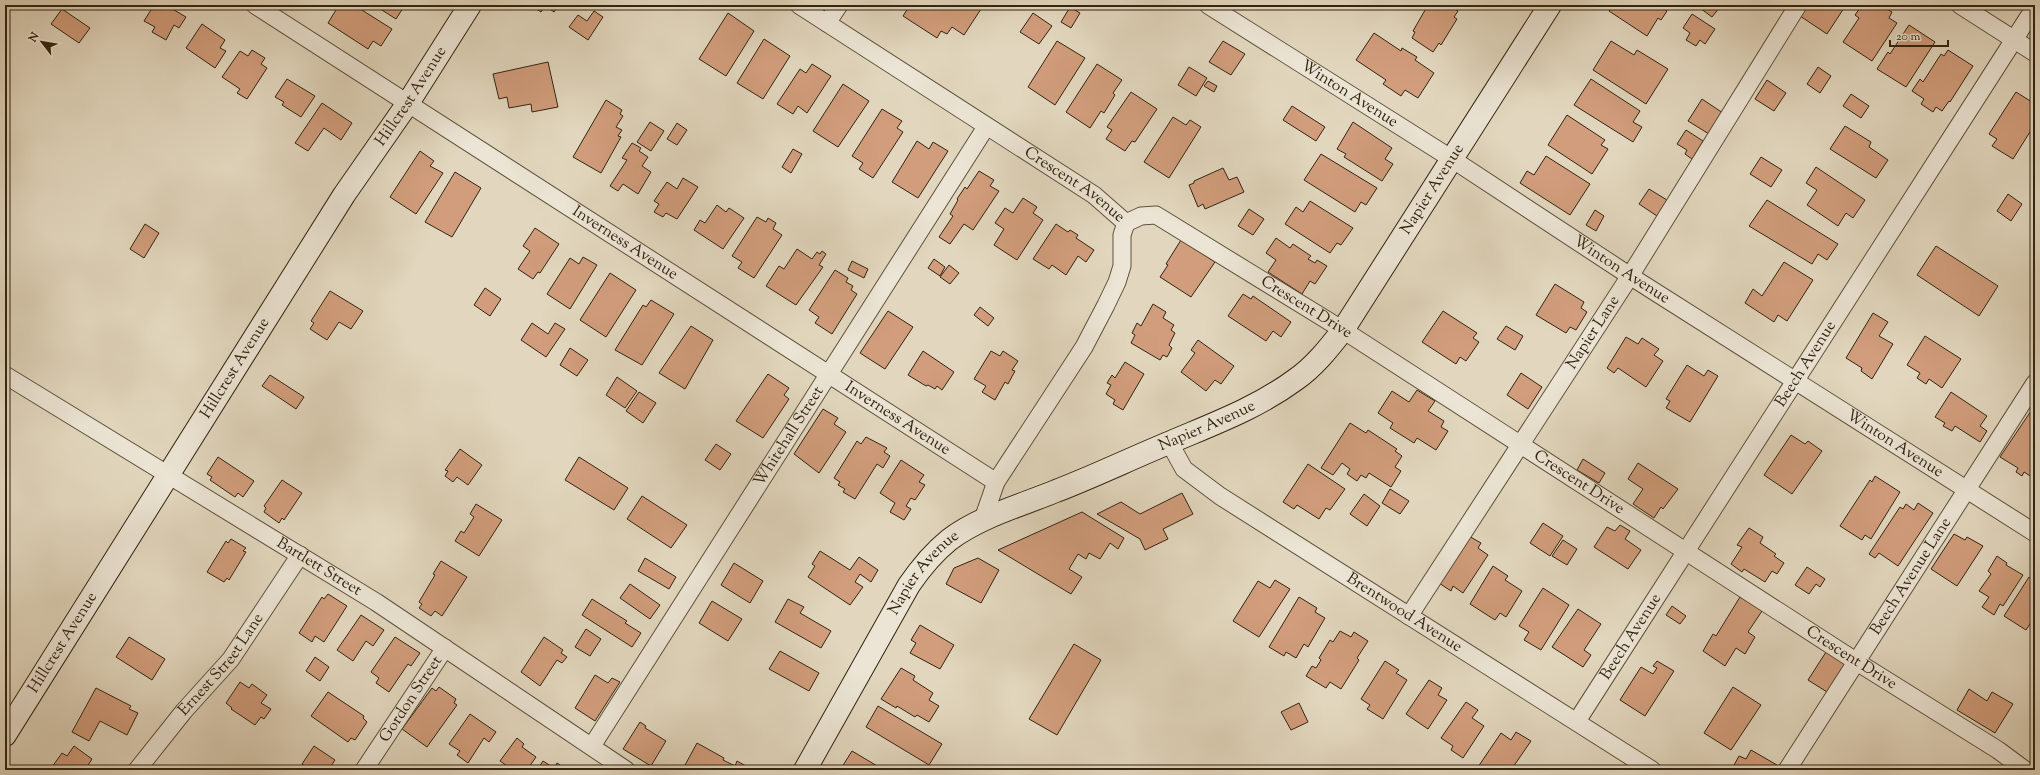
<svg xmlns="http://www.w3.org/2000/svg" width="2040" height="775" font-family="'Sorts Mill Goudy',serif">
	<style>
		.building { fill: #d19d7c; stroke: #322410 }
		.lines { fill: none; stroke-linecap: round; stroke-linejoin: round }
		.street-casing { stroke: #5e513c; stroke-width: 19 }
		.secondary-casing { stroke: #322410; stroke-width: 24 }
		.street { stroke: #ece5d5; stroke-width: 17 }
		.secondary { stroke: #ece5d5; stroke-width: 22 }
		.labels { text-anchor: middle; dominant-baseline: central; stroke-width: 4; stroke-linejoin: round; paint-order: stroke }
		.street-label { font-size: 16px; fill: #322410; stroke: #ece5d5 }
	</style>
	<rect width="100%" height="100%" fill="#e2d7be"/>
	<filter id="stains"><feTurbulence type="fractalNoise" baseFrequency=".005" numOctaves="4"/><feColorMatrix values="0 0 0 0 .2 0 0 0 0 .09 0 0 0 0 .02 0 0 0 .5 -.17"/></filter>
	<radialGradient id="worn" r=".72"><stop offset=".6" stop-color="#630" stop-opacity="0"/><stop offset="1" stop-color="#630" stop-opacity=".3"/></radialGradient>
	<!-- building -->
	<path class="building" d="M154 5H171L169 7 186 17 179 28 174 25 166 40 152 32 155 27 144 21Z
		M339 5H354L392 29 381 46 373 41 368 49 328 23Z
		M374 5H405L396 19Z
		M530 5H559L554 12 545 6 541 12Z
		M910 5H981L983 6 964 35 952 27 947 34 941 31 937 38 903 16Z
		M1428 5H1449L1458 11 1454 17 1457 19 1441 45 1439 43 1433 52 1412 38 1415 32 1413 31Z
		M1613 5H1658L1667 11 1661 20 1658 18 1647 36 1609 11Z
		M1696 5H1717L1720 7 1712 17Z
		M1807 5H1846L1827 34 1800 16Z
		M1862 5H1868L1876 10 1880 5 1892 12 1889 18 1897 23 1872 61 1843 42 1859 18 1855 15Z
		M1070 7 1080 13 1071 28 1061 22Z
		M62 9 90 28 79 43 51 24Z
		M594 11 603 17 588 40 569 27 578 15 587 21Z
		M728 13 754 31 726 76 699 59Z
		M1033 13 1052 26 1039 44 1020 32Z
		M1692 14 1715 29 1705 44 1700 40 1696 46 1686 40 1690 33 1683 28Z
		M202 24 225 40 220 48 226 51 215 68 186 48Z
		M1909 25 1935 42 1906 87 1877 69 1888 52 1890 54Z
		M1374 33 1401 51 1402 48 1417 57 1415 60 1434 73 1418 98 1405 90 1401 96 1383 84 1386 80 1356 60Z
		M764 39 790 56 763 99 737 83Z
		M1057 41 1085 58 1055 105 1028 87Z
		M1223 41 1245 54 1231 75 1209 62Z
		M1611 41 1634 55 1637 50 1668 69 1646 104 1593 70Z
		M252 50 265 58 261 64 267 68 247 99 237 93 240 89 222 77 240 51 248 56Z
		M1948 50 1973 66 1950 102 1949 101 1942 111 1936 107 1933 112 1921 104 1924 99 1912 91 1920 79 1923 82 1941 54 1944 56Z
		M548 62 558 107 532 112 531 104 509 108 507 97 499 99 493 74Z
		M812 64 831 76 807 113 798 106 793 114 777 104 800 69 806 73Z
		M1097 64 1122 80 1113 93 1115 95 1104 113 1101 111 1090 128 1066 112Z
		M1189 67 1207 78 1196 96 1178 85Z
		M1818 67 1831 76 1820 93 1807 84Z
		M287 79 315 96 301 117 282 105 284 102 275 97Z
		M1591 79 1640 111 1633 122 1642 127 1633 142 1574 105Z
		M1767 80 1786 93 1774 111 1755 99Z
		M1208 81 1217 86 1214 92 1204 86Z
		M843 84 869 101 838 147 813 131Z
		M1131 92 1157 109 1135 142 1132 141 1125 151 1106 139 1112 130 1107 127Z
		M2016 92 2035 104V124L2013 159 1992 146 1997 139 1989 134Z
		M1851 94 1869 106 1861 118 1843 106Z
		M1702 99 1723 113 1709 134 1688 121Z
		M606 100 622 110 620 114 623 116 616 127 622 130 618 136 621 137 601 173 573 157Z
		M322 103 352 123 341 140 324 128 308 151 295 143Z
		M1292 106 1325 127 1316 141 1283 120Z
		M882 109 902 121 897 128 903 132 873 178 859 169 863 163 852 156Z
		M1567 115 1605 140 1601 145 1608 149 1592 174 1548 145Z
		M1173 117 1186 125 1190 120 1201 127 1169 178 1144 162Z
		M650 122 664 131 651 151 637 142Z
		M1353 122 1392 148 1385 159 1393 164 1382 181 1344 157 1346 154 1337 149Z
		M677 123 687 130 677 145 667 139Z
		M1845 126 1871 142 1869 147 1888 160 1876 178 1830 149Z
		M1686 130 1703 141 1692 159 1685 154 1687 150 1677 144Z
		M917 141 929 149 933 142 948 151 918 198 892 182Z
		M632 143 641 148 639 151 648 157 642 166 651 172 638 194 623 184 618 191 610 186 627 160 622 158Z
		M793 149 802 154 791 173 782 167Z
		M420 151 434 161 430 166 443 173 416 214 390 197Z
		M1321 154 1377 188 1366 205 1361 202 1355 212 1304 180Z
		M1546 156 1590 184 1570 215 1520 183 1527 171 1534 175Z
		M1761 157 1782 170 1771 187 1750 174Z
		M1816 167 1865 200 1853 218 1846 213 1838 226 1807 205 1817 190 1806 183Z
		M1223 168 1229 180 1237 177 1244 192 1205 209 1203 204 1198 207 1189 185 1194 183V181Z
		M979 171 994 180 990 186 999 191 973 230 964 224 950 244 939 237 953 216 950 214 958 200 957 199 965 187 967 189Z
		M455 172 481 188 452 237 425 222Z
		M683 178 698 187 677 219 666 213 663 217 654 212 659 204 654 201 667 182 677 189Z
		M1649 189 1667 200 1657 216 1639 204Z
		M2008 194 2022 204 2011 221 1997 211Z
		M1023 198 1037 207 1033 213 1043 220 1017 260 994 245 1004 229 995 223 1005 208 1013 213Z
		M1767 200 1838 244 1827 260 1818 254 1812 264 1749 226Z
		M1310 201 1353 228 1341 245 1337 243 1330 253 1285 224 1296 207 1303 212Z
		M717 205 726 212 729 208 744 218 723 249 694 230 700 220 705 223Z
		M1249 209 1264 219 1253 235 1238 226Z
		M1595 210 1604 216 1596 231 1586 225Z
		M757 217 766 222 768 218 776 223 773 229 782 235 754 278 738 268 742 262 732 256Z
		M145 224 159 233 144 258 130 249Z
		M1056 224 1068 232 1070 230 1078 235 1076 238 1094 250 1086 262 1078 256 1066 275 1052 265 1049 269 1033 259Z
		M535 228 559 244 540 273 538 272 533 279 518 269 530 251 523 246Z
		M1276 238 1290 248 1293 244 1311 256 1308 259 1315 263 1317 260 1327 266 1315 284 1310 281 1302 294 1268 272 1276 260 1266 253Z
		M1181 240 1215 262 1191 297 1160 277 1168 265 1166 264Z
		M1936 246 1998 286 1979 316 1917 275Z
		M797 249 812 259 817 252 820 254 822 251 826 254 819 265 823 267 796 305 766 286 779 266 784 269Z
		M583 257 597 265 570 309 547 294 570 258 579 264Z
		M934 259 945 267 940 276 928 268Z
		M852 261 868 269 864 278 848 270Z
		M1784 262 1813 280 1787 321 1778 315 1774 322 1745 303 1753 289 1762 296Z
		M949 265 959 273 950 284 940 277Z
		M835 270 848 278 846 282 853 286 851 290 857 294 832 334 815 323 819 317 809 310Z
		M610 273 636 290 606 337 580 320Z
		M1555 284 1584 302 1581 308 1587 312 1576 330 1570 327 1566 333 1536 315Z
		M485 288 501 299 490 316 474 305Z
		M330 291 363 311 351 329 339 322 327 340 310 329 314 323 311 321Z
		M1243 294 1251 299 1253 296 1291 322 1281 337 1273 331 1266 341 1228 316Z
		M651 300 674 314 642 365 615 350 643 305 646 307Z
		M1153 304 1166 312 1163 318 1174 325 1171 330 1175 333 1169 345 1172 348 1167 357 1163 355 1160 360 1131 343 1135 335 1132 333 1137 323 1141 326Z
		M980 307 994 318 988 326 974 315Z
		M888 311 913 327 885 369 860 353Z
		M1443 311 1477 333 1473 338 1479 342 1466 361 1460 357 1456 364 1422 342Z
		M1873 313 1888 322 1879 336 1893 344 1872 379 1861 371 1862 368 1846 358Z
		M532 323 548 334 555 323 565 329 546 357 521 340Z
		M691 326 713 340 685 389 659 373Z
		M1506 326 1523 336 1515 350 1497 339Z
		M1925 336 1961 359 1942 388 1929 379 1926 384 1917 378 1920 373 1907 365Z
		M1626 337 1638 344 1642 338 1659 349 1654 355 1663 361 1646 387 1618 368 1614 373 1607 368Z
		M1198 340 1234 366 1221 384 1215 380 1206 391 1181 372 1195 353 1191 350Z
		M570 348 588 360 577 376 560 365Z
		M923 351 954 372 942 390 937 386 935 389 928 385 926 386 908 375Z
		M991 351 1000 356 1003 351 1018 361 1012 370 1015 371 1008 384 1005 382 995 400 982 392 986 386 974 379Z
		M1125 362 1144 374 1123 410 1113 404 1115 400 1106 394 1111 385 1107 383 1112 375 1115 378Z
		M1687 365 1704 376 1708 370 1718 376 1690 422 1666 408 1670 401 1666 399Z
		M1521 373 1542 387 1528 409 1507 395Z
		M768 374 789 388 784 395 789 399 763 438 736 421Z
		M270 375 304 397 296 409 262 386Z
		M617 377 637 391 625 408 606 395Z
		M1417 390 1435 401 1428 411 1444 421 1441 427 1448 431 1436 450 1417 438 1414 443 1390 428 1393 423 1378 413 1392 391 1409 402Z
		M639 392 656 403 643 423 626 411Z
		M1951 392 1987 416 1980 426 1987 431 1980 442 1955 426 1952 431 1943 426 1945 423 1935 417Z
		M2035 405V479L2024 472 2022 476 2016 472 2018 468 2000 457Z
		M823 409 838 418 834 424 846 432 819 473 794 454Z
		M1350 423 1366 433 1368 430 1397 449 1395 451 1402 456 1395 467 1401 471 1391 487 1369 473 1366 478 1361 475 1357 481 1347 474 1350 469 1342 463 1333 475 1321 468Z
		M1791 435 1805 444 1808 441 1822 451 1792 494 1764 475Z
		M866 437 887 448 884 452 890 456 883 468 877 464 855 499 843 492 845 489 838 485 840 482 834 478 857 441 861 444Z
		M716 444 731 454 720 470 705 460Z
		M460 449 482 465 468 485 457 477 453 482 445 476 448 471 445 470Z
		M218 457 254 481 243 497 238 493 235 497 210 480 212 477 207 474Z
		M579 457 628 488 614 510 565 480Z
		M1583 459 1605 473 1599 483 1577 470Z
		M901 460 924 475 919 482 925 485 915 500 911 498 906 506 911 509 904 520 890 512 895 503 880 493Z
		M1638 463 1678 489 1663 509 1661 507 1654 518 1633 504 1643 489 1628 479Z
		M1308 464 1345 489 1330 510 1326 508 1319 519 1297 505 1294 509 1283 502Z
		M1875 476 1900 492 1871 539 1865 535 1862 540 1840 526 1870 480 1872 482Z
		M282 480 302 493 284 520 282 518 279 523 264 512 266 508 264 506Z
		M1390 489 1409 501 1400 514 1382 503Z
		M1182 493 1193 514 1163 529 1168 539 1145 550 1140 539 1097 514 1121 502 1140 514Z
		M1364 494 1380 506 1367 526 1350 514Z
		M642 496 687 525 671 548 627 519Z
		M1918 503 1933 513 1898 566 1879 553 1875 558 1869 554 1900 507 1903 509 1906 504 1914 510Z
		M476 504 502 520 479 556 455 541 461 531 464 533 474 517 470 514Z
		M1082 512 1124 538 1118 549 1110 543 1100 559 1089 553 1086 559 1078 554 1069 569 1082 577 1071 594 998 550Z
		M1543 523 1563 536 1550 556 1530 543Z
		M1620 525 1630 531 1625 539 1641 550 1628 569 1594 547 1607 527 1615 531Z
		M1749 528 1763 537 1760 543 1776 554 1774 556 1784 563 1777 574 1772 571 1765 582 1744 569 1742 572 1731 564 1742 547 1737 545Z
		M1954 534 1965 540 1967 537 1983 546 1957 586 1931 569Z
		M1467 535 1481 543 1478 548 1488 555 1463 593 1453 586 1451 591 1436 581Z
		M231 539 246 548 243 551 246 552 229 580 227 578 224 582 207 572 226 541 228 543Z
		M1563 540 1577 549 1567 565 1552 556Z
		M820 551 850 570 859 557 878 570 871 582 860 574 855 582 863 587 850 605 808 577 815 566 812 564Z
		M1997 556 2007 563 2006 565 2023 575 2003 606 2000 604 1994 615 1982 607 1989 597 1979 591 1991 574 1988 571Z
		M645 558 676 577 669 589 638 571Z
		M978 558 999 570 981 603 946 584 954 568Z
		M441 561 467 577 442 616 435 611 431 616 419 608 422 604 419 602 435 575 433 574Z
		M734 563 763 581 750 603 721 585Z
		M1493 566 1508 576 1505 580 1522 591 1506 617 1500 613 1495 620 1470 604Z
		M1807 567 1825 579 1820 587 1816 584 1809 594 1795 585Z
		M2029 577 2035 582V616L2026 630 2004 616Z
		M1275 580 1290 589 1259 637 1233 621 1258 581 1270 588Z
		M630 584 660 605 650 619 620 598Z
		M1543 588 1569 605 1541 650 1524 640 1529 632 1519 626Z
		M328 594 347 606 324 642 315 636 312 642 299 633 322 597 324 599Z
		M1299 597 1317 608 1315 612 1325 618 1308 647 1304 644 1296 658 1286 652 1284 656 1269 647Z
		M1740 597 1762 611 1748 632 1755 637 1745 654 1736 648 1725 666 1703 651 1713 634 1716 636Z
		M592 599 627 621 625 623 641 633 632 647 582 615Z
		M788 599 804 607 800 613 831 631 821 648 775 622Z
		M712 601 742 619 728 641 699 623Z
		M1672 606 1686 616 1680 624 1666 615Z
		M1578 609 1601 624 1584 650 1591 655 1583 667 1552 647Z
		M361 615 384 630 373 646 366 641 353 661 337 650Z
		M920 625 954 645 940 669 910 653 916 643 911 640Z
		M586 629 601 639 590 656 575 647Z
		M1340 631 1351 637 1354 632 1368 641 1357 658 1359 660 1341 689 1330 682 1326 688 1306 676 1312 666 1316 668 1321 660 1319 658 1330 640 1333 642Z
		M129 637 165 659 152 680 116 657Z
		M395 637 420 653 411 666 408 664 389 692 376 683 379 678 371 672Z
		M544 637 563 650 561 653 567 657 562 663 557 660 540 686 521 672Z
		M1074 644 1101 660 1057 735 1029 719Z
		M780 651 819 673 809 691 769 669Z
		M1826 652 1845 664 1827 692 1808 680Z
		M315 657 329 667 320 681 306 671Z
		M1385 661 1399 670 1396 673 1407 680 1383 719 1367 709 1370 705 1361 699Z
		M1657 661 1674 671 1645 716 1620 700 1641 667 1653 674 1657 668 1653 666Z
		M901 668 915 676 913 680 933 693 929 700 939 706 929 722 917 715 915 717 897 706 896 708 881 699Z
		M595 675 608 683 612 678 620 682 595 721 575 708Z
		M1429 680 1442 688 1438 695 1447 700 1428 729 1406 714Z
		M240 682 249 688 252 684 267 695 261 703 271 709 264 719 261 717 255 725 231 709 232 708 226 703Z
		M439 687 456 699 454 703 457 705 427 747 402 729 432 688 436 691Z
		M1733 687 1761 705 1731 750 1704 733Z
		M96 688 131 706 129 709 138 713 127 735 100 721 89 741 72 732Z
		M1969 689 1987 701 1992 692 2013 704 1995 733 1957 710Z
		M328 692 364 716 363 718 367 722 355 740 351 738 348 742 311 716Z
		M1466 702 1478 710 1472 718 1484 726 1463 758 1451 750 1453 746 1441 738Z
		M1299 703 1308 722 1291 730 1281 712Z
		M878 706 942 744 929 765 866 727Z
		M470 714 496 732 489 742 484 738 468 763 457 755 460 751 449 744Z
		M640 722 646 726 645 728 666 741 651 766 623 749Z
		M1516 732 1531 741 1511 770H1483L1478 767 1501 733 1511 740Z
		M517 738 524 744 522 747 536 757 527 770H513L500 761Z
		M697 743 724 758 723 760 735 766 737 761 753 770H694L685 765Z
		M74 746 92 759 85 770H57L52 767 62 753 67 756Z
		M314 746 335 760 331 766 336 770H311L302 764Z
		M1751 750 1777 765 1774 770H1738L1733 767 1739 756 1746 759Z
		M852 751 884 770H840Z
		M543 761 554 768 557 763 567 770H537Z"/>
	<g class="lines">
		<!-- street casing -->
		<g class="street-casing">
			<g id="street">
				<path id="s1" d="M255 5 996 482"/>
				<path id="s2" d="M799 5 1094 195 1126 223"/>
				<path id="s3" d="M1208 5 1452 159 1630 276 2035 533"/>
				<path d="M1960 5 2035 53"/>
				<path d="M827 23 839 5"/>
				<path id="s4" d="M1126 223 1141 216 1156 215 1343 330 1857 662 1998 750 2025 770"/>
				<path id="s5" d="M5 375 376 602 626 770"/>
				<path id="s6" d="M1169 442 1184 469 1220 496 1652 770"/>
				<path d="M982 522 996 482 1084 347 1106 305 1117 282 1122 266V235L1126 223"/>
				<path id="s7" d="M1409 616 1630 276 1798 5"/>
				<path id="s8" d="M1577 721 2035 7"/>
				<path id="s9" d="M592 746 986 127"/>
				<path id="s10" d="M137 770 184 711 231 659 300 555"/>
				<path id="s11" d="M364 770 445 648"/>
				<path id="s12" d="M1787 770 2035 383"/>
			</g>
		</g>
		<!-- secondary casing -->
		<g class="secondary-casing">
			<g id="secondary">
				<path id="s13" d="M5 735 344 195 408 103 470 5"/>
				<path id="s14" d="M805 770 909 585C920 569 933 553 949 540 979 517 1022 505 1056 491 1095 476 1132 458 1171 442 1213 424 1257 408 1295 380 1314 367 1329 348 1343 330L1550 5"/>
			</g>
		</g>
		<!-- street -->
		<use href="#street" class="street"/>
		<!-- secondary -->
		<use href="#secondary" class="secondary"/>
	</g>
	<g class="labels">
		<!-- street labels -->
		<g class="street-label">
			<text stroke="none"><textPath href="#s3" startOffset="167">Winton Avenue</textPath></text>
			<text stroke="none"><textPath href="#s13" startOffset="757">Hillcrest Avenue</textPath></text>
			<text stroke="none"><textPath href="#s2" startOffset="329">Crescent Avenue</textPath></text>
			<text stroke="none"><textPath href="#s14" startOffset="891">Napier Avenue</textPath></text>
			<text stroke="none"><textPath href="#s1" startOffset="440">Inverness Avenue</textPath></text>
			<text stroke="none"><textPath href="#s3" startOffset="491">Winton Avenue</textPath></text>
			<text stroke="none"><textPath href="#s4" startOffset="208">Crescent Drive</textPath></text>
			<text stroke="none"><textPath href="#s7" startOffset="338">Napier Lane</textPath></text>
			<text stroke="none"><textPath href="#s8" startOffset="424">Beech Avenue</textPath></text>
			<text stroke="none"><textPath href="#s13" startOffset="433">Hillcrest Avenue</textPath></text>
			<text stroke="none"><textPath href="#s1" startOffset="764">Inverness Avenue</textPath></text>
			<text stroke="none"><textPath href="#s14" startOffset="555">Napier Avenue</textPath></text>
			<text stroke="none"><textPath href="#s9" startOffset="367">Whitehall Street</textPath></text>
			<text stroke="none"><textPath href="#s3" startOffset="815">Winton Avenue</textPath></text>
			<text stroke="none"><textPath href="#s4" startOffset="532">Crescent Drive</textPath></text>
			<text stroke="none"><textPath href="#s5" startOffset="368">Bartlett Street</textPath></text>
			<text stroke="none"><textPath href="#s14" startOffset="231">Napier Avenue</textPath></text>
			<text stroke="none"><textPath href="#s12" startOffset="230">Beech Avenue Lane</textPath></text>
			<text stroke="none"><textPath href="#s6" startOffset="294">Brentwood Avenue</textPath></text>
			<text stroke="none"><textPath href="#s8" startOffset="100">Beech Avenue</textPath></text>
			<text stroke="none"><textPath href="#s13" startOffset="109">Hillcrest Avenue</textPath></text>
			<text stroke="none"><textPath href="#s4" startOffset="856">Crescent Drive</textPath></text>
			<text stroke="none"><textPath href="#s10" startOffset="135">Ernest Street Lane</textPath></text>
			<text stroke="none"><textPath href="#s11" startOffset="85">Gordon Street</textPath></text>
		</g>
	</g>
	<!-- margin -->
	<rect width="2040" height="775" fill="none" stroke="#e2d7be" stroke-width="20"/>
	<rect x="6" y="6" width="2028" height="763" fill="none" stroke="#322410" stroke-width="2"/>
	<rect x="10" y="10" width="2020" height="755" fill="none" stroke="#322410"/>
	<!-- north arrow -->
	<g transform="translate(42 42) rotate(301)" stroke="#ece5d5" stroke-width="3" paint-order="stroke">
	<path d="M0-3L7 15L0 10L-7 15Z" fill="#322410"/>
	<text y="-6" font-size="11" font-weight="bold" text-anchor="middle" fill="#322410">N</text>
	</g>
	<!-- scale -->
	<path d="M1890 40v6h58v-6" fill="none" stroke="#322410" stroke-width="2"/>
	<text x="1896" y="40" font-size="12" fill="#322410" stroke="#ece5d5" stroke-width="3" paint-order="stroke">20 m</text>
	<rect width="100%" height="100%" filter="url(#stains)"/>
	<rect width="100%" height="100%" fill="url(#worn)"/>
</svg>
